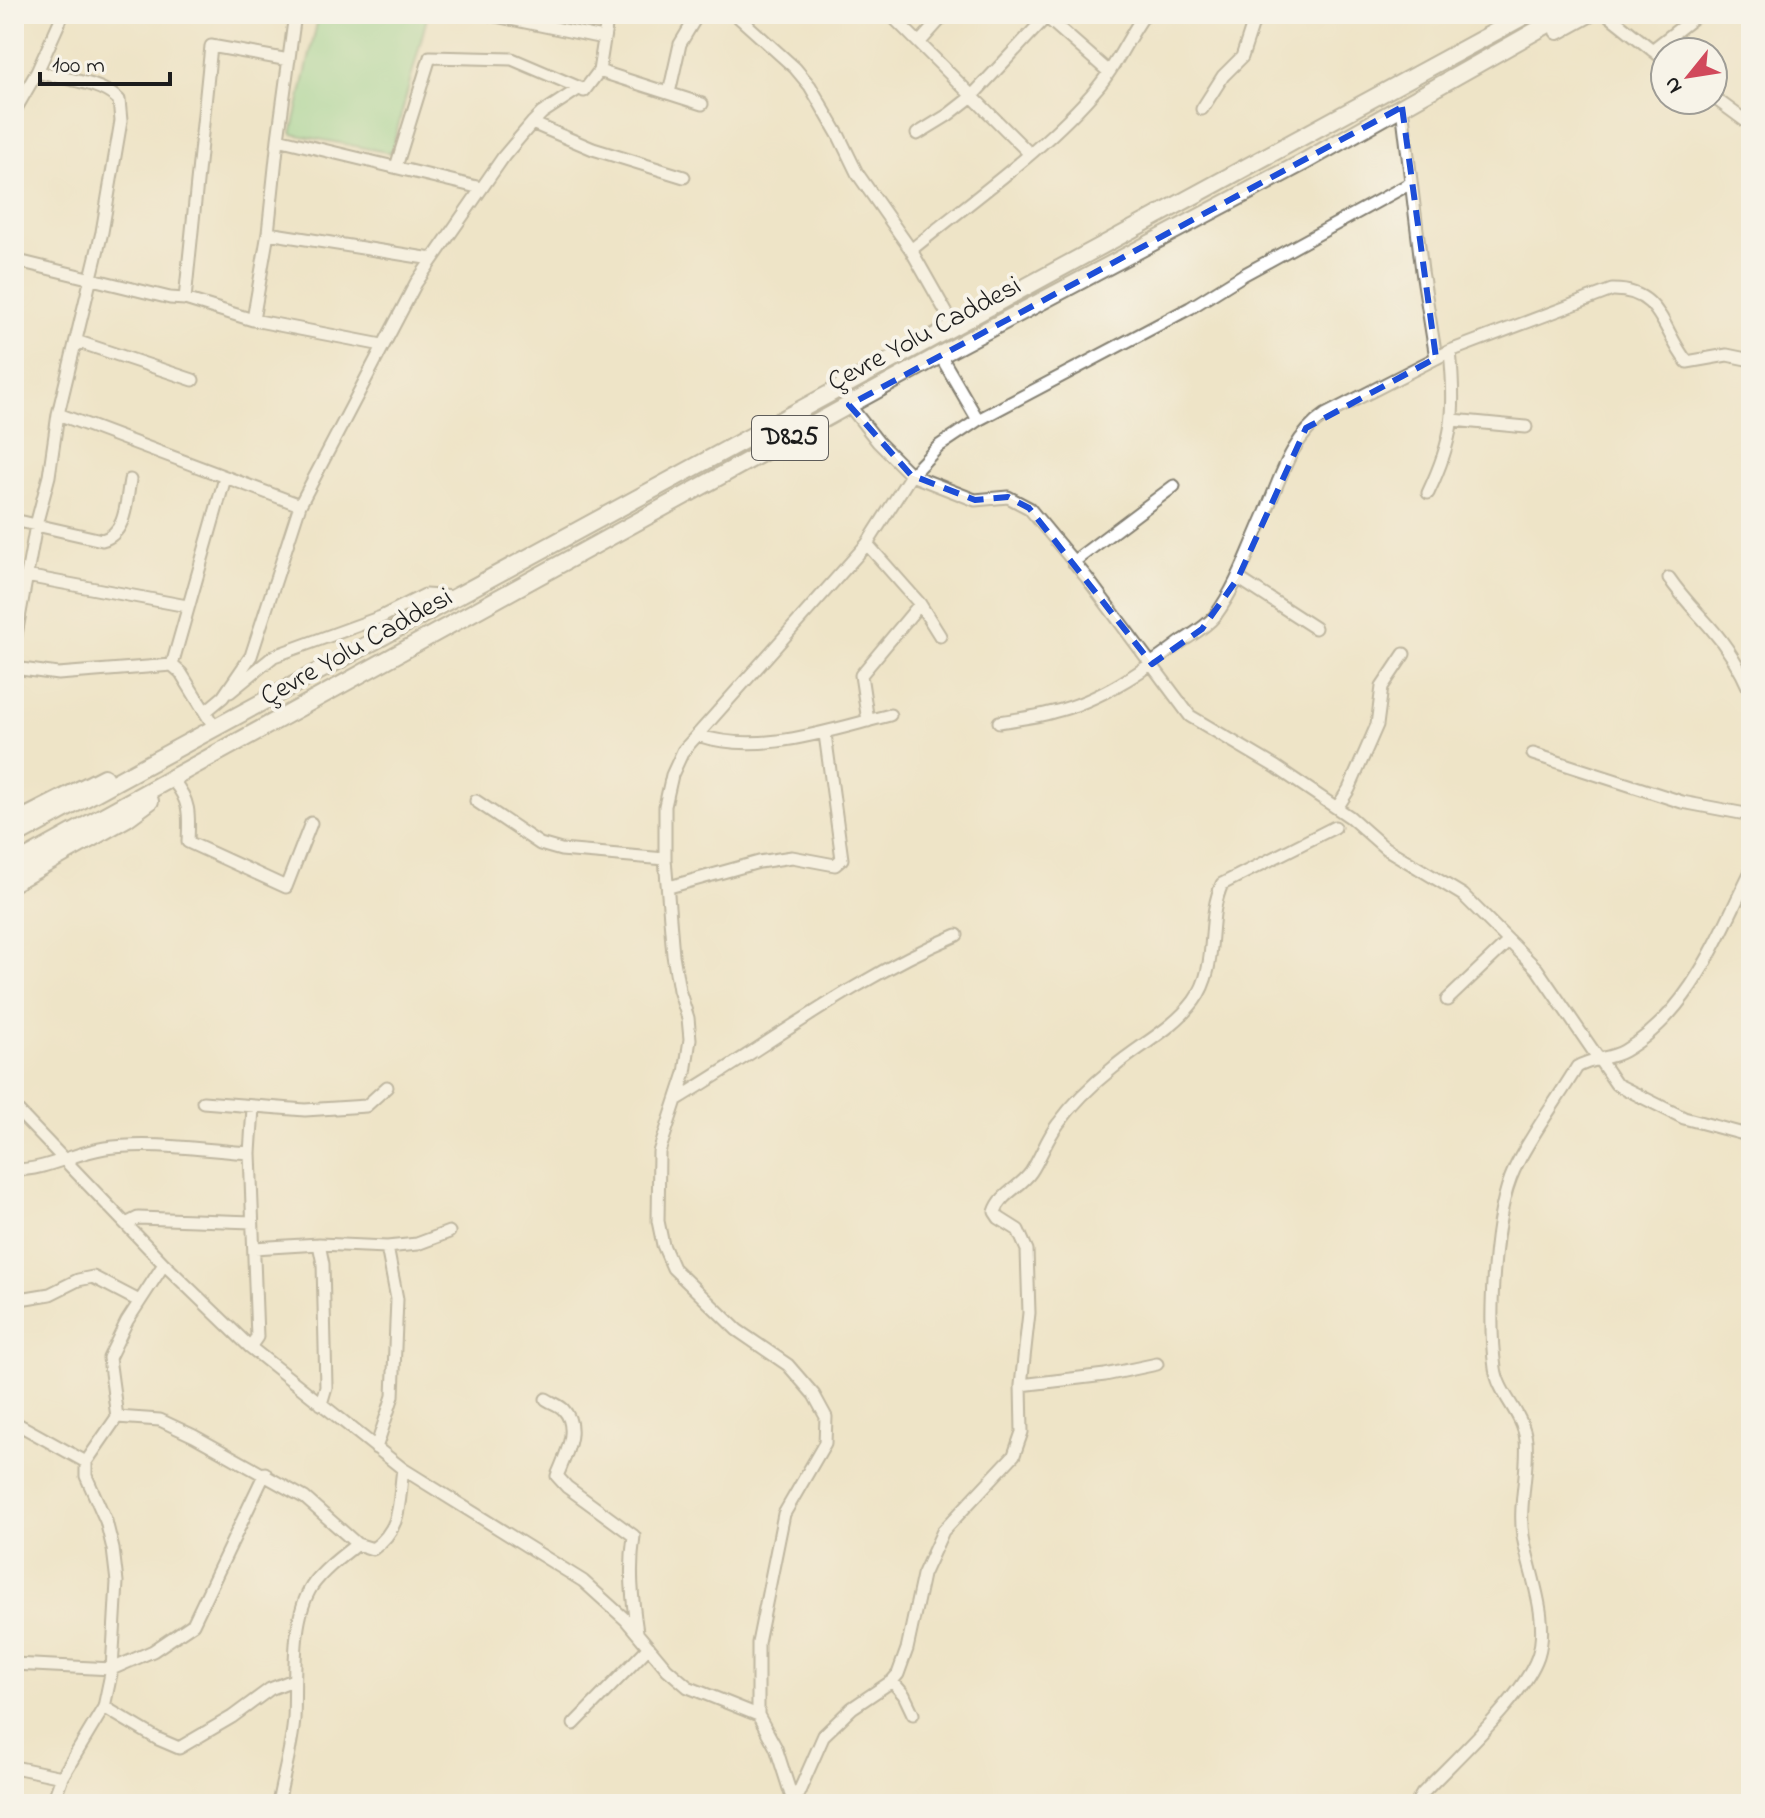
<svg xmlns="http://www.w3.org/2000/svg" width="1765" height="1818" font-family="'Indie Flower',sans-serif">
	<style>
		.green { fill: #8ad490; stroke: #537856; stroke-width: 2 }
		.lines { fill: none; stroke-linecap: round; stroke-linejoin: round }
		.minor-casing { stroke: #858072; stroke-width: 15 }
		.highway-casing { stroke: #858072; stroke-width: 20 }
		.minor { stroke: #fff; stroke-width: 11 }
		.highway { stroke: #fff; stroke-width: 16 }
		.marked { fill: none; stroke: #1d4ed8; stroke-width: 6; stroke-dasharray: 16 10; stroke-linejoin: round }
		.labels { text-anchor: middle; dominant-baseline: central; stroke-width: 8; stroke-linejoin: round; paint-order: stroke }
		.shield { fill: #f7f3e8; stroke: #5e5c59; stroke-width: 2 }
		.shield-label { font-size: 26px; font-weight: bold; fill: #1c1c1c }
		.street-label { font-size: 28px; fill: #1c1c1c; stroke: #f7f3e8 }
	</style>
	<rect width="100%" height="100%" fill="#f7f3e8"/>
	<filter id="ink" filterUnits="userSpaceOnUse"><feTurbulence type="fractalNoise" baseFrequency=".0125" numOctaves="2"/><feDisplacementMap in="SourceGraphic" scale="16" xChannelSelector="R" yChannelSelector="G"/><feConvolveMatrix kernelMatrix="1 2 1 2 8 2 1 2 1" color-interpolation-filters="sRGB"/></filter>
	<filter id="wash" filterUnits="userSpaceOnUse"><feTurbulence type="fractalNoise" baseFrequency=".006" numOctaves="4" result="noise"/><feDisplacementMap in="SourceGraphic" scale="32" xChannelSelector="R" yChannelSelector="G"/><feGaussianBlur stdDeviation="1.8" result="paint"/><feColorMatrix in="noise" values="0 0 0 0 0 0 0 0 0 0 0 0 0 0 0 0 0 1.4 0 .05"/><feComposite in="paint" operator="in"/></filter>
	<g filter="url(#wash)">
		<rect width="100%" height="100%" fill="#eee4c7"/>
		<!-- green -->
		<path class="green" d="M319 14H428L391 153 292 134Z"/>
	</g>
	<g filter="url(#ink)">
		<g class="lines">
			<!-- minor casing -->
			<g class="minor-casing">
				<path id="minor" d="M486 14 603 38
					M735 14 795 68 810 86 839 136 857 173 911 250 954 326
					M890 14 1029 153
					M1043 14 1109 72
					M1607 14 1665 60
					M919 43 945 14
					M1652 50 1696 16
					M599 71 702 104
					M37 72 63 14
					M669 93 680 44 698 14
					M1713 97 1751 125
					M1402 107 1422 271 1436 358
					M1202 109 1223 76 1242 57 1256 14
					M14 112 37 72C63 79 99 81 119 100L121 121 102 232 58 414 49 476 36 525 14 646
					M532 123 593 149 684 177
					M917 134 948 115 971 97 1046 17
					M278 139 481 188
					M396 167 430 57 512 59 580 88
					M268 233 432 259
					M911 250C972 200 1048 147 1098 87 1117 65 1128 37 1145 14
					M14 260 170 298 185 299 253 320 382 345
					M185 299 211 46 289 60
					M253 320 268 233 278 139 295 14
					M76 341 193 380
					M849 405 878 442 911 475 975 500 1008 497 1029 508 1087 578 1190 716 1276 767 1350 817 1385 848 1463 895 1537 969 1616 1084 1684 1118 1751 1136
					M58 414 300 505
					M978 420 1190 308 1243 275 1411 183
					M1453 420 1526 427
					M1428 493C1454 438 1456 411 1450 351
					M14 520 102 540C127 533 126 501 130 480
					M867 544 920 604 940 636
					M1073 562 1174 486
					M26 576 187 606
					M1238 578 1315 628
					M1669 578C1682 597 1695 610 1710 627 1727 646 1741 670 1751 693
					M172 665 225 478
					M14 668 58 674 172 665 181 673 205 712
					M230 692 274 656 381 617 425 595 456 597
					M868 721 861 675 920 604
					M999 722C1017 719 1036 717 1053 712 1100 701 1144 670 1181 642 1193 634 1206 627 1215 616 1238 585 1250 547 1266 512 1281 476 1292 437 1325 415L1450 351 1612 290C1662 289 1662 331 1687 362L1727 355 1751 360
					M215 728 205 712 223 697 251 656 300 505 416 283 504 156 532 123 542 113 580 88 584 91 599 71 608 14
					M697 735C760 756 829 730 890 715
					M1533 754 1682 802 1751 815
					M174 782C191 802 189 817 188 842L286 887 311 823
					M476 801 540 844 561 850 665 859
					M1337 808 1349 789 1377 725 1382 687 1404 654
					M669 887 759 862 792 857 835 865 842 859 825 734
					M1447 1000 1509 941
					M676 1100C771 1043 855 978 957 935
					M203 1102 305 1110 366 1106 387 1087
					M14 1107 164 1264 250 1347 403 1469 583 1581 626 1620 667 1669 688 1687 758 1715
					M14 1170C47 1170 73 1153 105 1148 150 1141 205 1150 250 1153
					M126 1224 138 1218 252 1222
					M319 1244 323 1264 326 1387 321 1404
					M254 1248 319 1244 387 1247 417 1244 449 1232
					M14 1300 50 1294 78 1280 93 1277 139 1301
					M250 1347 257 1337 250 1153 253 1108
					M1021 1385 1105 1375 1157 1364
					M546 1399C550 1402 559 1405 563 1409 581 1428 565 1456 557 1476L567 1487 634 1536C629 1569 632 1599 637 1632
					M117 1417 160 1420 194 1436 305 1498 357 1544
					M14 1422 86 1462
					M376 1448 393 1396 397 1299 387 1247
					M14 1664 112 1669 153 1651 193 1624 265 1473
					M892 1681 904 1695 913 1714
					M104 1707 158 1739 179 1748 232 1717 270 1689 293 1680
					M574 1724 649 1647
					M14 1767 62 1777
					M794 1803 824 1735 852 1708 892 1681 898 1674 907 1649 923 1575 943 1531 1014 1455 1022 1432 1021 1385 1029 1313 1027 1250 1018 1230 999 1218 995 1212C1001 1193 1020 1188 1031 1172 1041 1157 1047 1138 1058 1124 1073 1103 1094 1083 1114 1067 1141 1044 1172 1030 1194 1001 1220 966 1205 921 1222 884L1335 827
					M52 1804 62 1777 104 1707 112 1669 117 1582 113 1549 106 1521 86 1476V1462L117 1417 109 1358 127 1321 164 1264
					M278 1804C283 1776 292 1747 294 1719 296 1680 290 1620 312 1586 323 1570 342 1556 357 1544L373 1549C403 1527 398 1503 403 1469
					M794 1804 776 1748 758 1715V1643L784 1514 825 1443 826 1417 814 1395 788 1365 737 1330 673 1268 663 1245 658 1221 659 1152 685 1073 690 1039 688 1018 679 990 673 955 665 859V806L672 775 683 751 867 544 911 475 939 446 978 420 940 355
					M1416 1804 1422 1794C1454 1760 1524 1697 1538 1656 1550 1618 1529 1573 1523 1536 1518 1504 1529 1471 1526 1440 1523 1413 1498 1394 1495 1368 1488 1319 1493 1215 1514 1170 1531 1134 1557 1101 1577 1067 1592 1058 1610 1059 1624 1051 1691 1012 1718 937 1751 871"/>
			</g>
			<!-- highway casing -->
			<g class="highway-casing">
				<path id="highway" d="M1558 31 1589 14
					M14 823 104 777
					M14 837 1528 14
					M14 865 940 355 1302 163 1566 14
					M14 882 127 818 150 801"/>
			</g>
			<!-- minor -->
			<use href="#minor" class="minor"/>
			<!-- highway -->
			<use href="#highway" class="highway"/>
		</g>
	</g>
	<!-- marked area -->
	<path d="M0 0H1765V1818H0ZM1402 107 1436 358 1306 428 1238 578 1202 629 1152 664 1029 508 1008 497 975 500 911 475 849 405Z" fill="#eee4c7" fill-opacity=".55" fill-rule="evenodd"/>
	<path class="marked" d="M1402 107 1436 358 1306 428 1238 578 1202 629 1152 664 1029 508 1008 497 975 500 911 475 849 405Z"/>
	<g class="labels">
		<!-- shield labels -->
		<rect class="shield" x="752" y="416" width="76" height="44" rx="6"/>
		<g class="shield-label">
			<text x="790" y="438">D825</text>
		</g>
		<!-- street labels -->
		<g class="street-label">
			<text transform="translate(925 335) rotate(-28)">Çevre Yolu Caddesi</text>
			<text transform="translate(357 648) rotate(-29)">Çevre Yolu Caddesi</text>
		</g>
	</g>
	<!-- margin -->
	<rect width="1765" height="1818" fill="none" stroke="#f7f3e8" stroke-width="48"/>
	<!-- north arrow -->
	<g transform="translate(1689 76) rotate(240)"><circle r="38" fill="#f7f3e8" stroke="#9f9d96" stroke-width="2"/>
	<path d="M0-6L14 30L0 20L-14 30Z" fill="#d1495b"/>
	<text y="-12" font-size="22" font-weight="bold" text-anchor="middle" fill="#1c1c1c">N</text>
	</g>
	<!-- scale -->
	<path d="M40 72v12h130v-12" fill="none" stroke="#1c1c1c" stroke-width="4"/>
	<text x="52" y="72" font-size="24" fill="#1c1c1c" stroke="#f7f3e8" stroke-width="6" paint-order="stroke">100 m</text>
</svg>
